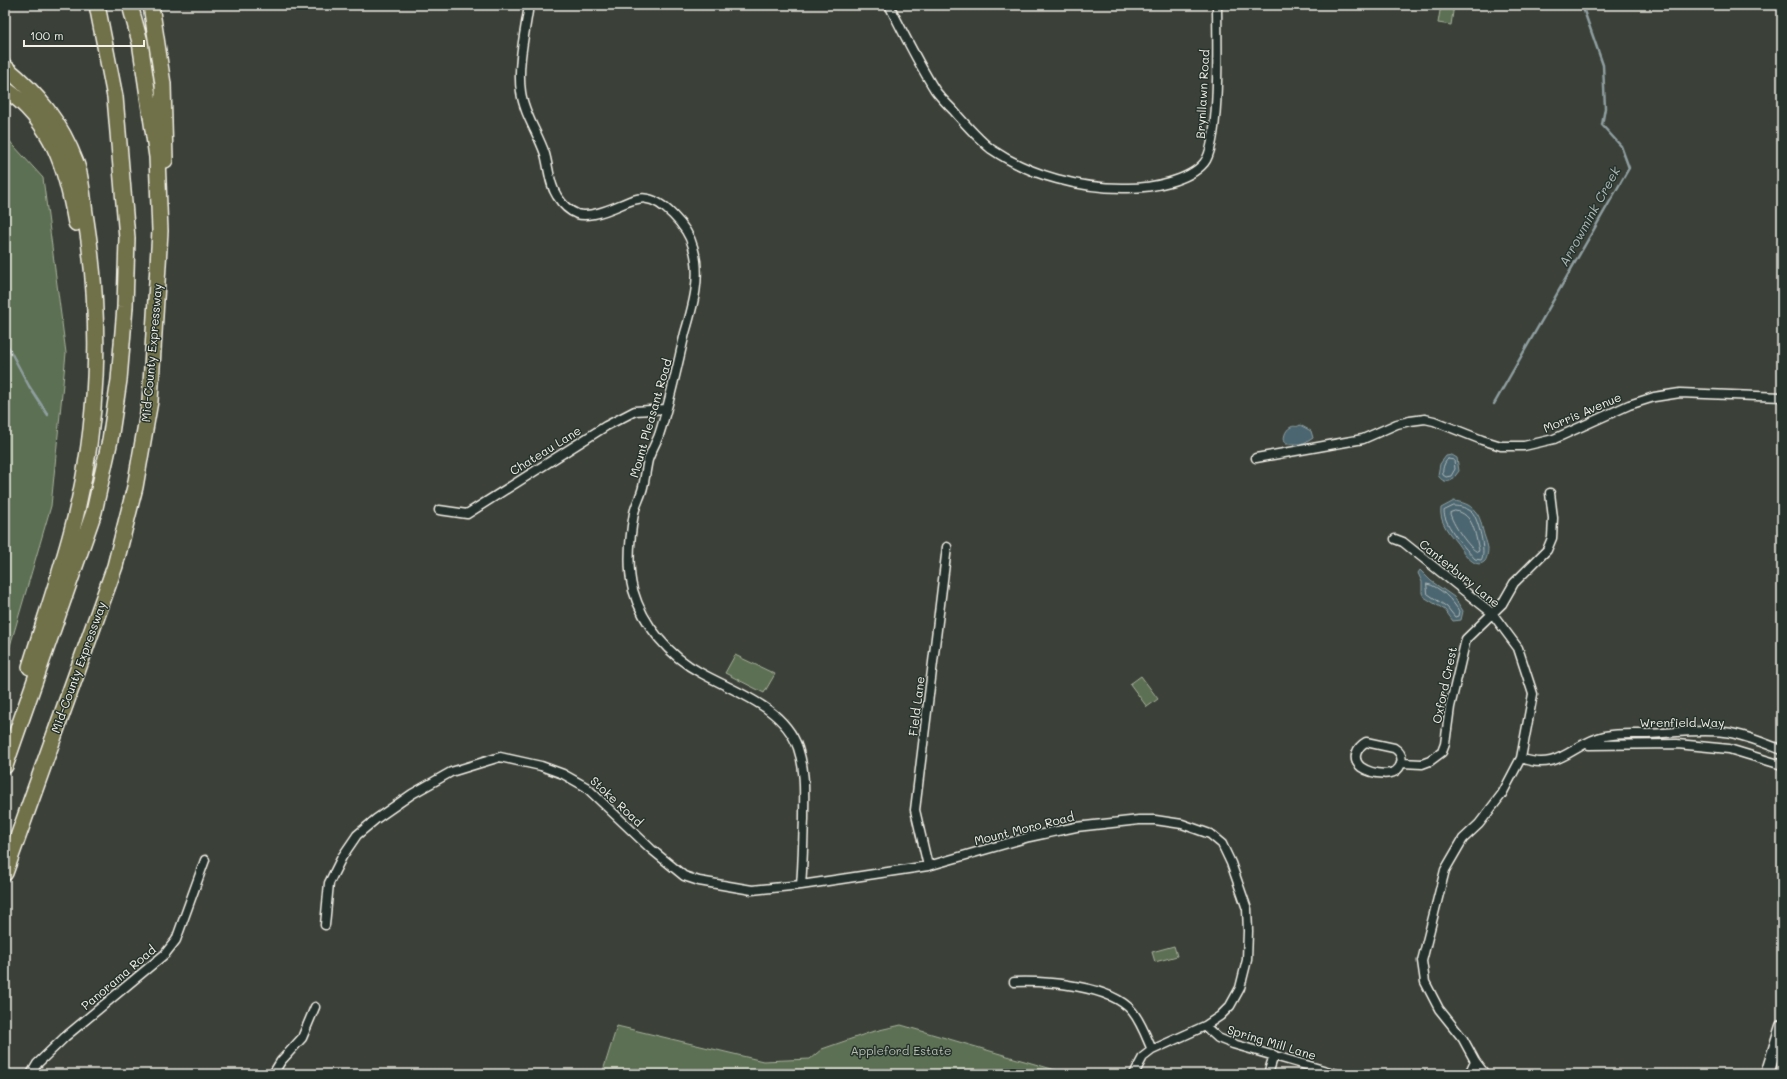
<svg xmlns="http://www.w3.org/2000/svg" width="1787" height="1079" font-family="Mali,sans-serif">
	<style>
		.green { fill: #5c6f52; stroke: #a8b09d }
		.water { fill: #4b6670; stroke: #8f9ea0 }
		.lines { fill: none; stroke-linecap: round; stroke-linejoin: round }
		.shore { stroke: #b0b9b8; stroke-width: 1 }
		.stream { stroke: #8f9ea0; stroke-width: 2.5 }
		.minor-casing { stroke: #f4f1e8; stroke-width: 11 }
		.secondary-casing { stroke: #f4f1e8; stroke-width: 15 }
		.motorway-casing { stroke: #f4f1e8; stroke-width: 18 }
		.minor { stroke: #26332d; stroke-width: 8 }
		.secondary { stroke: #26332d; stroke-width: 12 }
		.motorway { stroke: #70704a; stroke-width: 15 }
		.labels { text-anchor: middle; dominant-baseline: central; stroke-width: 3; stroke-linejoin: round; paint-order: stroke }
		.street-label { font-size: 12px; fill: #f4f1e8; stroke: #26332d }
		.park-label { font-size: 12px; fill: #b7bdac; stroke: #26332d }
		.water-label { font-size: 13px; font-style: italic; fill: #b0b9b8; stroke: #26332d }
	</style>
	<rect width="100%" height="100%" fill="#3b4139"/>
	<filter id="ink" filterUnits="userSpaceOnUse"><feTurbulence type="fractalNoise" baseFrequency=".025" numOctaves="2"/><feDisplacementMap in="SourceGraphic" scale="8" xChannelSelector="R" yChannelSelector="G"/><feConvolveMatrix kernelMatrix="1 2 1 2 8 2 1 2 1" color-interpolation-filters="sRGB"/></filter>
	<g filter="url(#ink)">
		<!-- green -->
		<path class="green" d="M1441 5H1454L1451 25 1438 23Z
			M5 136 43 178 66 353 51 506 5 663Z
			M735 655 775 674 764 693 725 673Z
			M1141 676 1158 699 1147 707 1130 684Z
			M1174 946 1177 956 1155 962 1152 952Z
			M901 1025 1069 1074H602L617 1026 763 1061 810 1059 822 1049 871 1032Z"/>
		<!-- water -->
		<path class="water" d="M1300 425 1311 431 1313 438 1304 444H1286C1282 439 1285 430 1291 427 1295 425 1296 428 1300 425Z
			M1452 455 1457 458 1459 471 1452 480C1447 483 1441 481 1438 475L1440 464 1446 456Z
			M1454 501C1461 502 1470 504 1475 511 1480 516 1481 523 1483 531 1484 536 1487 542 1488 548 1488 552 1487 560 1484 562 1474 570 1462 550 1457 543 1449 533 1439 522 1441 508Z
			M1420 570 1431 581 1454 597 1463 611 1461 620 1453 621 1445 610 1424 597 1422 593V582L1418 573Z"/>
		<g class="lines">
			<!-- shore -->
			<path class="shore" d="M1448 459 1454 460 1455 469 1451 476 1446 477 1443 475C1442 470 1444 462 1448 459Z
				M1454 506C1460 506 1467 508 1472 512 1478 518 1487 553 1481 560L1475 559C1466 549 1444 526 1444 511Z
				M1455 511C1474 513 1475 535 1479 550L1478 552C1470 550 1451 522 1450 513Z
				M1427 584C1440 586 1453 601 1459 611L1458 616 1455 617 1447 607 1428 594Z"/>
			<!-- stream -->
			<path class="stream" d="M5 341 29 386 48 415
				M1494 404 1629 168 1621 146 1602 125 1605 108 1603 65 1582 5"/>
			<!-- minor casing -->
			<g class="minor-casing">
				<path id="minor" d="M529 5C525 32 517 66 521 92 524 114 538 133 545 154 549 168 549 184 557 196 562 204 569 211 577 214 583 216 588 215 594 214 629 207 641 182 673 215 682 224 690 235 693 247 702 276 693 306 685 333 677 367 670 402 659 435 656 443 651 451 648 460 646 469 645 478 643 487 641 496 636 504 634 513 630 536 627 567 633 590 643 625 669 656 701 673 735 692 784 707 798 748 806 772 804 795 804 819 803 841 803 863 801 885
					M889 5C904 34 918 63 935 90 940 97 947 104 953 110 965 124 977 138 991 149 1031 176 1081 189 1128 188 1151 188 1189 181 1204 163 1221 143 1217 35 1217 5
					M1256 458 1363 439 1397 424 1410 421 1425 419 1434 421 1482 440 1501 446H1524L1554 439 1629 405 1654 397 1680 393 1782 397
					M439 510 467 514 606 426 635 411 666 409
					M1395 539 1403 542 1492 613 1518 648 1533 694 1521 758 1502 794 1479 824 1463 839 1445 870 1422 961 1425 982 1439 1009 1463 1039 1475 1061 1485 1074
					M1366 742 1394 748C1399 751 1403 756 1401 763 1398 779 1371 774 1361 767 1351 759 1357 747 1366 742Z
					M1589 745 1677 744 1729 749 1782 765
					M1521 758C1559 773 1572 743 1605 736 1618 733 1634 734 1648 734 1673 733 1699 729 1724 732 1743 734 1764 743 1782 750
					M1401 763 1422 764 1430 761 1442 752 1445 744 1450 707 1466 639 1502 604 1514 583 1547 550 1552 538 1553 518 1550 493
					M928 866 915 810 947 547
					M325 925 329 883 342 857 357 835 376 819 412 794 451 772 500 757 541 766 563 774 586 787 651 849 684 876 699 881 752 890 801 885 928 866 1029 837 1076 827 1139 820H1155L1182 824 1210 834 1222 844 1231 863 1247 909 1248 931 1247 960 1240 988 1230 1006 1220 1016 1205 1026 1152 1050 1143 1057 1134 1074
					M1014 982C1046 981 1110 985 1132 1011 1141 1022 1146 1036 1152 1050
					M1205 1026 1218 1038 1233 1044 1337 1074
					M31 1074 37 1064 65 1037 165 954 176 940 205 860
					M273 1074 281 1061 302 1038 315 1007
					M1268 1074 1274 1055
					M1469 1074 1475 1061"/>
			</g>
			<!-- secondary casing -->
			<g class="secondary-casing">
				<path id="secondary" d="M1767 1074 1782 1026"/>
			</g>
			<!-- motorway casing -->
			<g class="motorway-casing">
				<path id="motorway" d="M151 5 163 84 165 160
					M5 67C38 94 61 123 76 163 82 177 83 203 86 220 102 322 99 429 72 530 60 576 44 621 30 667
					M5 89C53 122 66 168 76 223
					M5 766 94 512 110 440 119 380 125 307 127 238 115 97 97 5
					M5 873 115 566 135 487 150 401 160 231 157 157 140 42 130 5"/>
			</g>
			<!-- minor -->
			<use href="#minor" class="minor"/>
			<!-- secondary -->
			<use href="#secondary" class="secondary"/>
			<!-- motorway -->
			<use href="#motorway" class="motorway"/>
		</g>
	</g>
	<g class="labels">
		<!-- street labels -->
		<g class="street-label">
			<text transform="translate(1202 94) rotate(-87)">Brynllawn Road</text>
			<text transform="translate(151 353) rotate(-85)">Mid-County Expressway</text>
			<text transform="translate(1582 412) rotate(-23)">Morris Avenue</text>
			<text transform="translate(650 418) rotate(-74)">Mount Pleasant Road</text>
			<text transform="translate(545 450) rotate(-32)">Chateau Lane</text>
			<text transform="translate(1460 573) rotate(39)">Canterbury Lane</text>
			<text transform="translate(78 667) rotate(-70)">Mid-County Expressway</text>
			<text transform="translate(1444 685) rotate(-78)">Oxford Crest</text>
			<text transform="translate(916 706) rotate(-83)">Field Lane</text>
			<text x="1682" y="722">Wrenfield Way</text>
			<text transform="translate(617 801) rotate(43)">Stoke Road</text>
			<text transform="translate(1024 828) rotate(-14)">Mount Moro Road</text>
			<text transform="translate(118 977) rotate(-40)">Panorama Road</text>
			<text transform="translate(1272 1042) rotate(17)">Spring Mill Lane</text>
		</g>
		<!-- park labels -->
		<g class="park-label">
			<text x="901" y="1050">Appleford Estate</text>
		</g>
		<!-- water labels -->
		<g class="water-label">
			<text transform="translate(1589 216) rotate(-61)">Arrowmink Creek</text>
		</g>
	</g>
	<!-- margin -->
	<rect width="1787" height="1079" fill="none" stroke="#26332d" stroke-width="20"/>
	<rect x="10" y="10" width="1767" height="1059" fill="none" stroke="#f4f1e8" stroke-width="1.5" filter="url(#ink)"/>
	<!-- scale -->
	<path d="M24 40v6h120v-6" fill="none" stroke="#f4f1e8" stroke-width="2"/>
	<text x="30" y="40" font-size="12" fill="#f4f1e8" stroke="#26332d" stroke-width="3" paint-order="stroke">100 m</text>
</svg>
